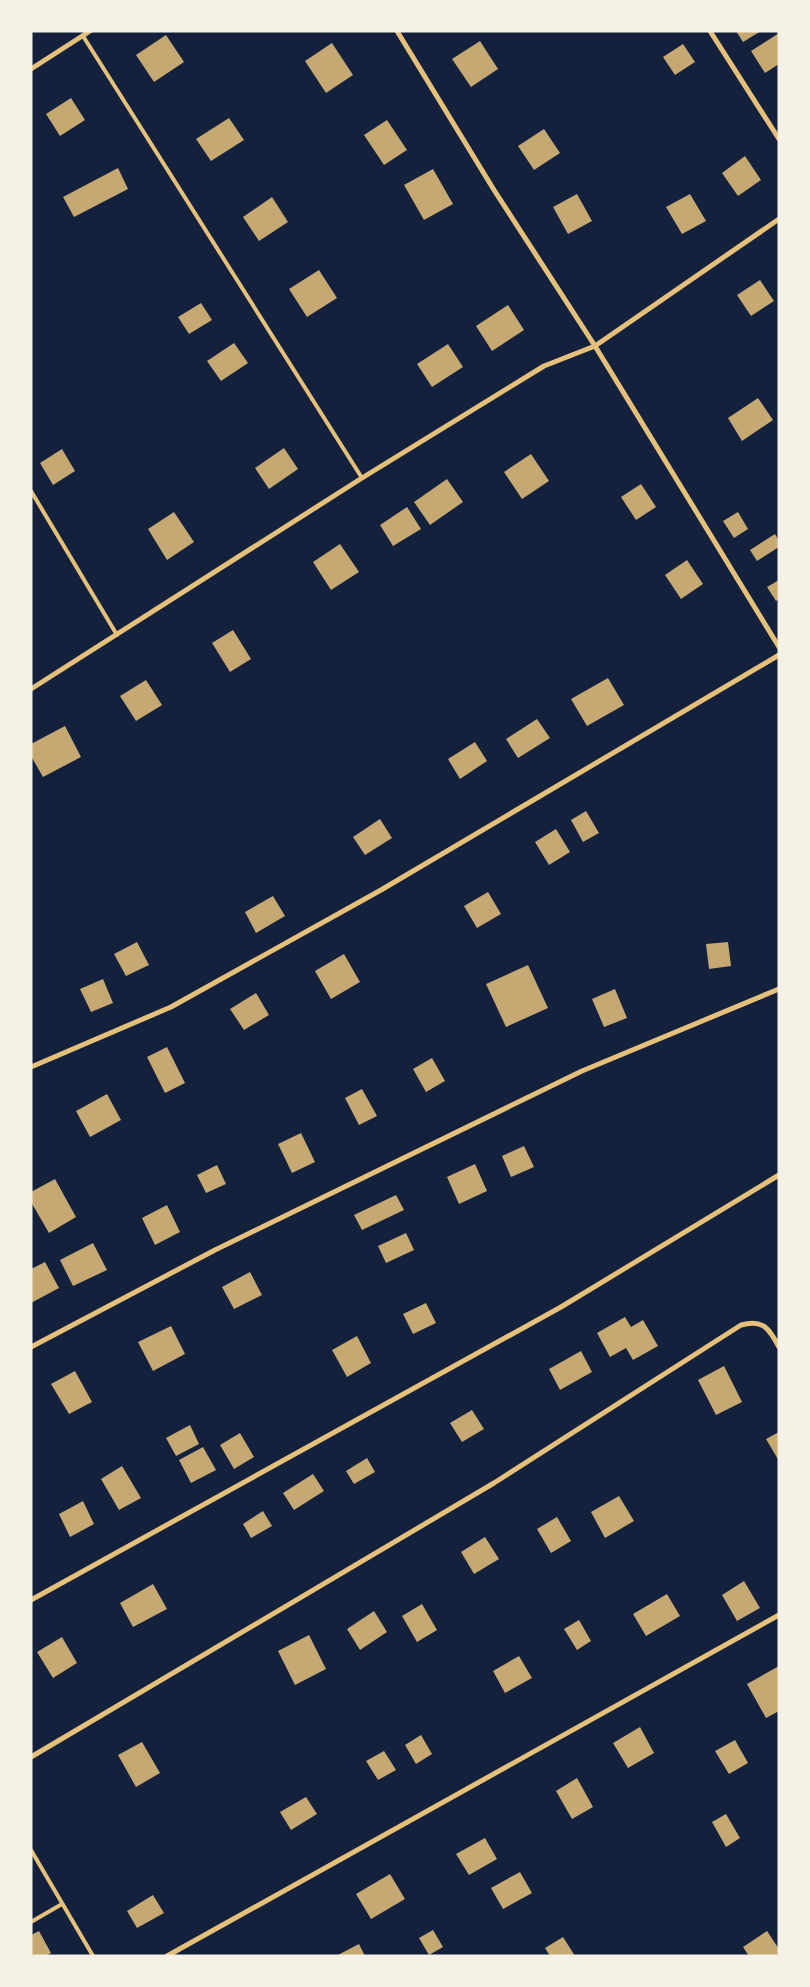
<svg xmlns="http://www.w3.org/2000/svg" width="810" height="1987" font-family="'DejaVu Sans',sans-serif">
	<style>
		.building { fill: #c6a872 }
		.lines { fill: none; stroke-linecap: round; stroke-linejoin: round }
		.service { stroke: #e5c07b; stroke-width: 4 }
		.minor { stroke: #e5c07b; stroke-width: 5 }
	</style>
	<rect width="100%" height="100%" fill="#14213d"/>
	<!-- building -->
	<path class="building" d="M736 31H761L743 42Z
		M779 33V64L765 73 751 51Z
		M166 35 184 62 154 82 136 55Z
		M480 41 498 69 471 87 452 59Z
		M332 43 353 75 326 93 305 61Z
		M683 44 695 62 675 75 663 57Z
		M71 98 85 120 60 136 46 114Z
		M229 118 244 140 211 161 196 139Z
		M387 120 407 150 384 165 364 135Z
		M544 129 560 153 534 170 518 146Z
		M745 156 761 180 738 196 722 173Z
		M118 168 128 189 74 217 63 197Z
		M433 169 453 204 424 220 404 185Z
		M577 194 592 221 568 234 553 207Z
		M690 194 706 221 682 234 666 207Z
		M272 197 288 222 259 241 243 217Z
		M319 270 337 298 307 317 289 289Z
		M760 280 774 301 751 316 737 295Z
		M201 303 212 320 189 334 178 317Z
		M508 305 524 330 492 351 476 326Z
		M234 343 248 363 221 381 207 361Z
		M448 344 463 367 432 387 417 364Z
		M758 398 773 420 742 441 728 418Z
		M284 448 298 469 269 489 255 468Z
		M62 449 75 471 53 485 40 463Z
		M531 454 549 481 522 499 504 472Z
		M447 479 463 502 430 525 414 502Z
		M641 484 656 507 636 520 621 497Z
		M407 507 421 529 393 546 380 525Z
		M174 512 194 542 167 560 148 529Z
		M738 512 748 529 734 538 723 521Z
		M775 534 779 541V547L757 561 750 550Z
		M340 544 359 572 331 590 313 562Z
		M687 560 703 584 681 599 665 575Z
		M779 580V599L776 601 767 587Z
		M233 630 251 659 230 672 212 643Z
		M608 678 624 705 587 726 571 699Z
		M146 680 162 705 136 721 120 696Z
		M537 719 550 738 518 758 506 739Z
		M65 726 81 757 43 777 31 756V744Z
		M475 742 487 761 460 779 448 759Z
		M586 811 599 833 583 842 571 820Z
		M380 819 392 838 365 855 353 837Z
		M556 829 570 852 549 865 535 842Z
		M488 892 501 914 477 928 464 906Z
		M273 896 285 916 256 933 245 912Z
		M137 942 149 965 126 976 114 954Z
		M728 942 731 966 709 969 706 944Z
		M344 954 360 982 331 999 315 971Z
		M528 965 548 1008 506 1027 486 984Z
		M103 979 113 1003 91 1012 80 989Z
		M615 989 627 1018 604 1027 592 999Z
		M256 993 269 1015 244 1030 230 1009Z
		M167 1047 185 1083 165 1093 147 1057Z
		M432 1058 445 1081 426 1092 413 1069Z
		M362 1089 377 1116 359 1125 345 1098Z
		M107 1094 121 1120 90 1137 76 1111Z
		M301 1133 315 1162 292 1173 278 1144Z
		M524 1146 534 1167 511 1177 502 1156Z
		M475 1164 487 1191 459 1204 447 1177Z
		M217 1165 226 1184 206 1193 197 1175Z
		M55 1179 76 1217 49 1233 31 1202V1192Z
		M396 1195 404 1210 362 1230 354 1215Z
		M167 1205 180 1232 155 1245 142 1218Z
		M406 1233 414 1250 386 1263 378 1246Z
		M93 1243 107 1270 73 1286 60 1260Z
		M45 1262 59 1288 31 1303V1269Z
		M250 1272 262 1295 234 1309 222 1287Z
		M426 1303 436 1323 413 1334 403 1314Z
		M625 1317 631 1327 643 1320 658 1346 633 1360 626 1348 610 1357 597 1333Z
		M171 1326 185 1354 153 1371 138 1342Z
		M357 1336 371 1363 347 1377 332 1350Z
		M581 1351 592 1372 560 1390 549 1369Z
		M724 1366 742 1402 716 1415 698 1380Z
		M75 1371 92 1402 69 1414 51 1384Z
		M472 1410 484 1429 462 1442 450 1423Z
		M190 1425 199 1444 176 1456 166 1438Z
		M779 1432V1461L766 1439Z
		M240 1433 254 1457 234 1469 220 1445Z
		M203 1447 216 1470 191 1483 179 1460Z
		M367 1458 375 1472 354 1484 346 1471Z
		M122 1466 141 1498 119 1510 101 1479Z
		M313 1474 324 1491 294 1510 283 1493Z
		M619 1496 634 1521 605 1538 591 1512Z
		M83 1501 94 1524 70 1537 59 1514Z
		M263 1511 272 1526 251 1538 243 1524Z
		M557 1517 571 1541 551 1553 537 1529Z
		M485 1537 499 1559 474 1574 461 1552Z
		M744 1581 760 1608 737 1621 722 1595Z
		M153 1584 167 1609 133 1627 120 1603Z
		M667 1594 680 1616 646 1636 633 1614Z
		M422 1604 437 1630 417 1642 402 1616Z
		M374 1611 387 1632 360 1650 347 1629Z
		M579 1620 591 1641 577 1650 564 1629Z
		M309 1635 326 1669 295 1685 278 1651Z
		M62 1637 77 1663 53 1678 37 1652Z
		M519 1656 532 1678 505 1693 493 1671Z
		M779 1666V1711L766 1718 747 1684Z
		M640 1727 654 1753 628 1768 613 1743Z
		M421 1735 432 1754 416 1764 405 1745Z
		M735 1740 748 1763 729 1774 715 1751Z
		M142 1742 160 1773 136 1787 118 1755Z
		M384 1751 396 1770 378 1780 366 1761Z
		M577 1778 593 1807 572 1819 556 1791Z
		M306 1797 317 1814 291 1830 280 1812Z
		M726 1814 740 1838 726 1847 712 1822Z
		M485 1838 497 1859 469 1875 456 1854Z
		M520 1872 532 1893 503 1909 491 1888Z
		M390 1874 405 1899 371 1919 356 1894Z
		M153 1895 164 1913 137 1928 127 1911Z
		M433 1930 443 1947 429 1955 419 1938Z
		M39 1931 51 1953 46 1956H31V1935Z
		M767 1931 779 1949V1956H749L743 1947Z
		M563 1937 575 1956H550L545 1948Z
		M359 1944 365 1956H336Z"/>
	<g class="lines">
		<!-- service -->
		<path class="service" d="M83 36 362 478
			M31 491 117 635
			M31 1850 93 1956
			M31 1922 62 1904"/>
		<!-- minor -->
		<path class="minor" d="M397 31 494 190 595 346 779 647
			M710 31 779 139
			M31 69 90 31
			M31 689 362 478 544 366 595 346 779 219
			M31 1067 171 1007 381 890 779 655
			M31 1347 215 1250 582 1071 779 989
			M31 1600 561 1307 779 1175
			M31 1757 494 1483 741 1325C763 1319 769 1328 779 1347
			M167 1956 779 1615"/>
	</g>
	<!-- border -->
	<rect width="810" height="1987" fill="none" stroke="#f6f1e7" stroke-width="65"/>
</svg>
